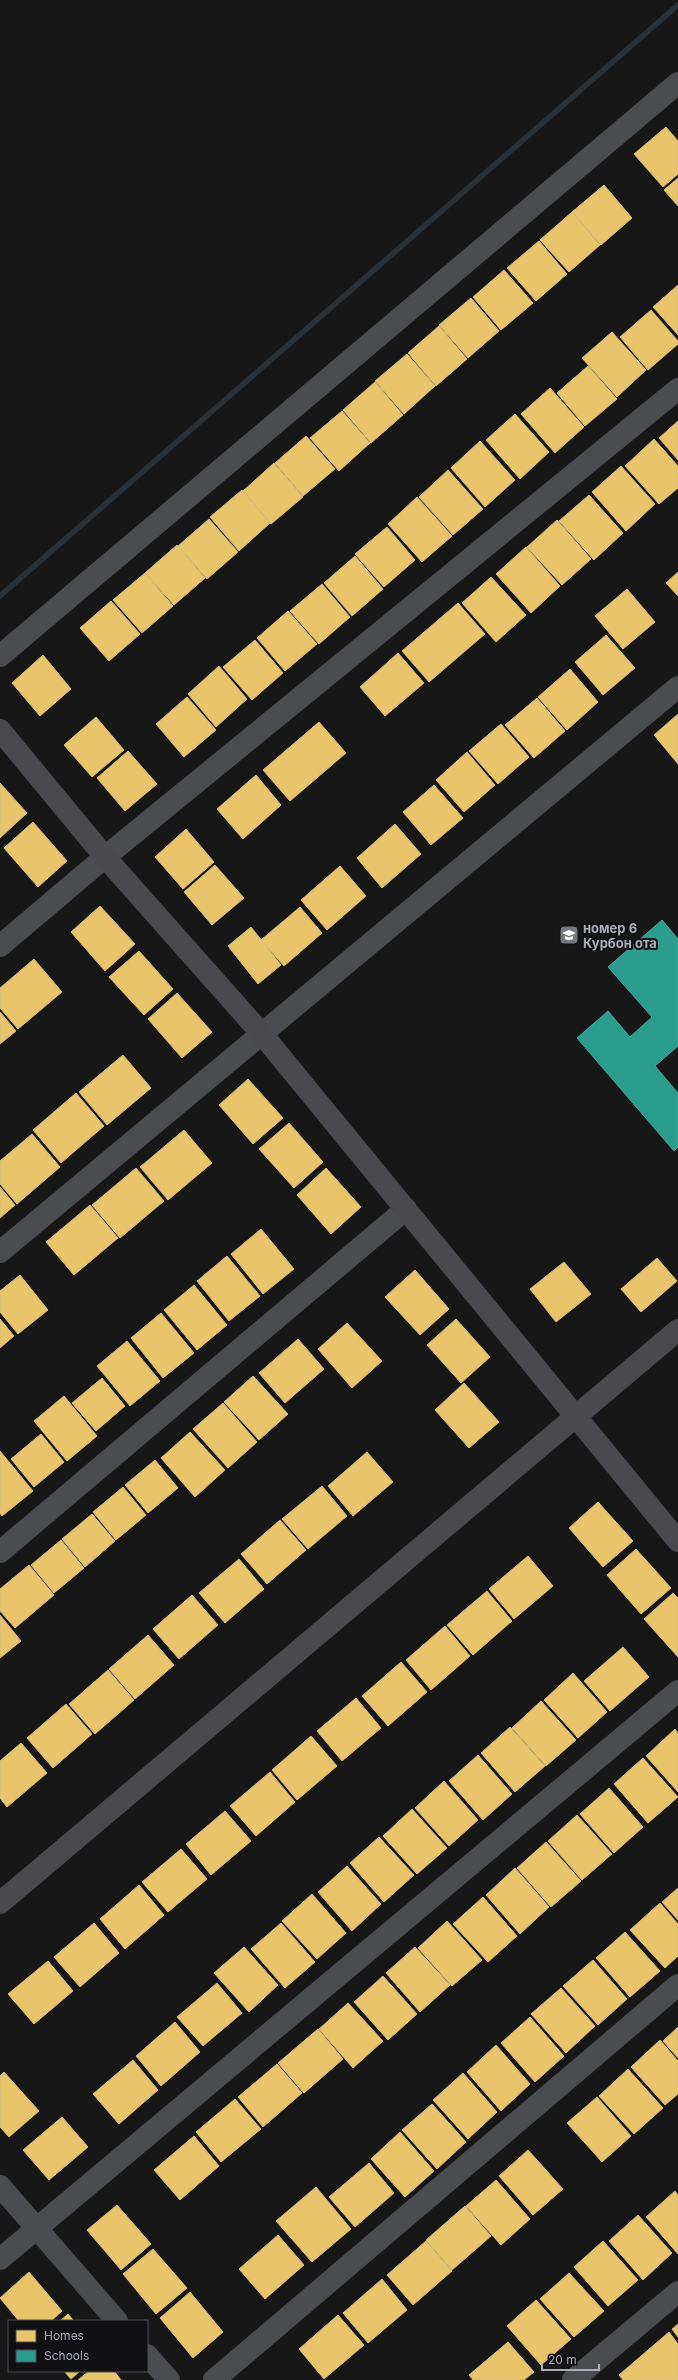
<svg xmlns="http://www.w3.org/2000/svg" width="678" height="2380" font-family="Inter,sans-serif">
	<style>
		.homes { fill: #e9c46a; stroke: #d6bd81 }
		.schools { fill: #2a9d8f; stroke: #50a29b }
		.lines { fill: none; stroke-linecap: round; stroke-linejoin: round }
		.stream { stroke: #2a3239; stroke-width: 5.5 }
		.street { stroke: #4b4c50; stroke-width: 22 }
		.secondary { stroke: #4a4a4e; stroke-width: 22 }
		.labels { text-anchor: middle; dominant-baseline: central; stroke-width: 4; stroke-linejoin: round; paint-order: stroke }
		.poi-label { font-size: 13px; font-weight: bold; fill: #a8adb8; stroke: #111113; text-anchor: start }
	</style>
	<rect width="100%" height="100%" fill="#171717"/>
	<!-- homes -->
	<path class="homes" d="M666 127 678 141V174L663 187 634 154Z
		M678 178V206L664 190Z
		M604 185 632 218 601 245 572 212Z
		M572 212 600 245 569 272 540 240Z
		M539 241 567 274 536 301 507 268Z
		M504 270 533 303 501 330 473 297Z
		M678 285V335L653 307Z
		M471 298 499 331 468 358 439 325Z
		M651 310 678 341V344L648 370 620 337Z
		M439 326 467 359 436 386 408 353Z
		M612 332 646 370 617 397 582 358Z
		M407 354 435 386 404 414 375 381Z
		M588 366 617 399 585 426 557 393Z
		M375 382 403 415 371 443 343 410Z
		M550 388 584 427 555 453 521 414Z
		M342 411 370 443 339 471 310 438Z
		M515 414 549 452 520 479 486 440Z
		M678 421V460L659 438Z
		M306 436 335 469 303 496 275 463Z
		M654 439 678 466V488L659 504 625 466Z
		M480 441 515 480 485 507 451 468Z
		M274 463 303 497 271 524 243 491Z
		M621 466 655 504 626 531 592 492Z
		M448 470 483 509 453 535 419 497Z
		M242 490 270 523 239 551 210 517Z
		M589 495 623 533 594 560 559 521Z
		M417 497 452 536 422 562 388 524Z
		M209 519 238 552 207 579 178 546Z
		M557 520 591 559 562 585 527 547Z
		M387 527 415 560 384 587 355 554Z
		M177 545 205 578 174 605 145 573Z
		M526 547 560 586 531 613 496 574Z
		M355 556 383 589 352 616 324 583Z
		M678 572V596L666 583Z
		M145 573 173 606 142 633 113 600Z
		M491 577 526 615 496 642 462 603Z
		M322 584 350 617 319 644 290 611Z
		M627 589 655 622 623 649 595 616Z
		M111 601 140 634 109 661 80 628Z
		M458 603 485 634 429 682 402 651Z
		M288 611 317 644 285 671 257 638Z
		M606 635 635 668 603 695 575 662Z
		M255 640 283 673 252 700 223 667Z
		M398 653 424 683 385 716 360 687Z
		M43 655 71 689 40 716 12 683Z
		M219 666 247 699 216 727 188 694Z
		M570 669 598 702 567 730 538 697Z
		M187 697 216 730 184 757 156 724Z
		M537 698 565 731 534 758 505 725Z
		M678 714V764L654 735Z
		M96 717 124 750 92 777 64 745Z
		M319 722 346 753 290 801 263 770Z
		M501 724 529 757 498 784 469 751Z
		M128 751 157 784 125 811 97 778Z
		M467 752 495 785 464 812 436 780Z
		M256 775 281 805 243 839 217 809Z
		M0 783 27 813 0 838Z
		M434 785 463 818 431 845 403 812Z
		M33 822 67 861 38 887 4 848Z
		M395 824 421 854 382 888 357 858Z
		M186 829 214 862 183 889 155 857Z
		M215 865 244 898 212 925 184 892Z
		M340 866 366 896 327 930 301 900Z
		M100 906 135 944 105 971 71 932Z
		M300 907 322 933 284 966 261 940Z
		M251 927 281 965 258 984 228 946Z
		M139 951 173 989 144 1015 109 977Z
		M34 959 62 992 18 1029 0 1008V988Z
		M177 993 212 1032 182 1058 148 1019Z
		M0 1012 16 1031 0 1044Z
		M123 1055 151 1088 107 1125 79 1092Z
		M248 1079 283 1118 253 1144 219 1105Z
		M76 1093 104 1126 61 1163 33 1130Z
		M289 1123 323 1162 294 1188 259 1149Z
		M184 1130 212 1163 168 1200 140 1167Z
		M32 1134 60 1167 17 1204 0 1184V1161Z
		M136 1168 164 1201 120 1238 92 1205Z
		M326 1168 361 1207 331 1234 297 1195Z
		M0 1187 15 1205 0 1218Z
		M90 1205 118 1238 74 1275 46 1242Z
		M261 1229 294 1269 263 1294 231 1254Z
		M227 1256 260 1296 229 1321 197 1281Z
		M657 1258 677 1281 641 1312 621 1289Z
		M564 1262 591 1294 556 1322 530 1289Z
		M415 1270 449 1309 420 1335 385 1297Z
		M20 1275 48 1310 18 1334 0 1312V1291Z
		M194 1285 227 1325 197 1350 164 1310Z
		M161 1313 194 1353 163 1378 131 1338Z
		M0 1319 14 1336 0 1348Z
		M456 1319 490 1357 461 1383 427 1345Z
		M347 1323 382 1361 352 1388 318 1349Z
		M298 1339 324 1369 285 1403 259 1373Z
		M127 1341 160 1381 130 1406 97 1366Z
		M253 1376 288 1414 259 1440 224 1402Z
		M102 1378 125 1406 96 1431 72 1403Z
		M464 1383 499 1422 469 1448 435 1410Z
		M64 1396 97 1436 67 1461 34 1421Z
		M223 1403 257 1442 228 1468 193 1429Z
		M190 1432 225 1470 195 1497 161 1458Z
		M41 1434 64 1462 34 1487 11 1459Z
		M0 1451 33 1491 2 1516 0 1513Z
		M367 1452 393 1482 353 1516 328 1486Z
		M155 1460 178 1488 148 1513 125 1485Z
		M322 1486 347 1516 308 1549 282 1519Z
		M123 1487 146 1515 116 1540 93 1512Z
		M598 1502 633 1541 603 1567 569 1528Z
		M92 1514 115 1541 85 1567 62 1539Z
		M280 1520 306 1550 267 1584 241 1554Z
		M61 1540 84 1568 54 1593 31 1565Z
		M636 1549 671 1588 641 1614 607 1575Z
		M528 1556 553 1586 514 1619 489 1589Z
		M239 1559 264 1589 225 1623 199 1593Z
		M29 1565 54 1595 15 1628 0 1611V1589Z
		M487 1591 512 1621 473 1655 447 1625Z
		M673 1593 678 1598V1657L644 1619Z
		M192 1595 218 1625 179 1659 153 1629Z
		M0 1615 21 1641 0 1658Z
		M445 1626 470 1656 431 1690 406 1660Z
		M148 1635 174 1665 135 1699 109 1669Z
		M623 1647 649 1677 610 1711 584 1681Z
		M401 1662 427 1692 388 1726 362 1696Z
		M108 1670 134 1700 95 1734 69 1704Z
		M573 1673 607 1712 578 1738 544 1700Z
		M356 1698 381 1728 342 1761 317 1731Z
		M541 1701 576 1740 546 1766 512 1728Z
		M66 1704 92 1734 53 1768 27 1738Z
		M510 1727 545 1766 515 1792 481 1753Z
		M675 1729 678 1733V1792L646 1756Z
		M311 1736 337 1766 297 1800 272 1770Z
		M21 1743 47 1773 7 1807 0 1798V1761Z
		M478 1755 512 1794 483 1820 449 1781Z
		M643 1758 678 1797 648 1823 614 1784Z
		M270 1772 295 1802 256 1836 230 1806Z
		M444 1781 478 1820 449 1846 415 1808Z
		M609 1788 643 1827 614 1853 580 1814Z
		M412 1809 447 1848 417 1874 383 1836Z
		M225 1811 251 1841 211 1875 186 1844Z
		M577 1815 612 1854 582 1880 548 1841Z
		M379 1837 414 1875 384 1902 350 1863Z
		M546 1842 581 1881 551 1907 517 1868Z
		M181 1849 207 1879 168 1912 142 1882Z
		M347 1866 381 1904 352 1931 318 1892Z
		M515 1868 549 1907 520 1934 486 1895Z
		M139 1885 164 1915 125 1949 100 1919Z
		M678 1888V1920L662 1902Z
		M312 1894 346 1933 317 1959 282 1921Z
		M483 1897 517 1936 488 1962 453 1924Z
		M660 1903 678 1924V1956L665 1968 630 1930Z
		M447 1921 482 1960 452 1986 418 1948Z
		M94 1923 119 1953 80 1987 54 1957Z
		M281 1923 315 1962 285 1988 251 1949Z
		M625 1932 660 1971 630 1997 596 1958Z
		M244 1947 278 1985 249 2012 214 1973Z
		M415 1947 450 1985 420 2012 386 1973Z
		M593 1960 627 1999 598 2025 563 1986Z
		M48 1961 73 1991 34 2024 8 1994Z
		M383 1976 417 2014 388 2040 354 2002Z
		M217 1983 242 2013 203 2046 177 2017Z
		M561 1988 595 2026 566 2053 531 2014Z
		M348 2003 383 2041 353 2068 319 2029Z
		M530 2017 564 2056 535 2082 501 2043Z
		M175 2022 200 2052 161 2086 136 2056Z
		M678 2027V2058L663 2041Z
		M318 2029 343 2059 304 2093 278 2063Z
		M660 2040 678 2061V2094L665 2105 631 2067Z
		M496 2045 530 2084 501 2111 467 2072Z
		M133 2060 158 2090 119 2124 93 2094Z
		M277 2064 302 2093 263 2127 238 2097Z
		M628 2069 663 2108 634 2134 599 2096Z
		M4 2072 39 2111 9 2137 0 2127V2076Z
		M463 2073 497 2112 468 2139 433 2100Z
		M597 2097 631 2136 602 2162 567 2123Z
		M235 2099 261 2129 221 2162 196 2132Z
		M432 2104 466 2142 437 2169 402 2130Z
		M62 2117 88 2147 49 2180 23 2150Z
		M400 2132 434 2171 405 2197 371 2159Z
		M194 2136 219 2166 180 2200 154 2170Z
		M528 2150 563 2189 533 2215 499 2176Z
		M369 2163 394 2193 355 2227 329 2197Z
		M496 2180 530 2219 501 2245 466 2206Z
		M316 2187 351 2229 312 2262 276 2221Z
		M675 2191 678 2195V2254L646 2217Z
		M117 2205 151 2244 121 2270 87 2230Z
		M465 2206 491 2236 452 2270 426 2240Z
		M638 2215 672 2253 643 2280 609 2241Z
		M278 2235 304 2265 265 2299 239 2269Z
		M426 2241 452 2271 413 2305 387 2275Z
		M603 2241 638 2280 608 2306 574 2267Z
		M153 2249 187 2288 156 2314 123 2274Z
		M29 2272 62 2311 51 2321H19L0 2298Z
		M569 2273 604 2311 574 2337 540 2299Z
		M382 2279 407 2310 368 2343 343 2313Z
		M190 2292 223 2332 193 2358 160 2318Z
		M536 2300 571 2339 541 2365 507 2326Z
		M68 2314 74 2321H60Z
		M338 2315 364 2345 324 2379 299 2349Z
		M678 2324V2337L672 2329Z
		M669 2332 678 2344V2380H623L619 2375Z
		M508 2342 534 2372 524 2380H473L469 2375Z
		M64 2371H80L71 2379Z
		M89 2371H114L121 2380H78Z"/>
	<!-- schools -->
	<path class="schools" d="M662 920 678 939V1046L655 1066 678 1093V1147L674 1151 577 1038 608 1011 630 1037 652 1017 608 967Z"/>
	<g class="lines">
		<!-- stream -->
		<path class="stream" d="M0 596 678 5"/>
		<!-- street -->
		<path class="street" d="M0 656 678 83
			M0 946 105 857 678 389
			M0 1252 678 687
			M0 1552 406 1209
			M0 2186 117 2321
			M0 2259 678 1691
			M147 2355 169 2380
			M214 2380 678 1985
			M573 2380 678 2292"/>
		<!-- secondary -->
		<path class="secondary" d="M0 730 105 857 261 1033 678 1541
			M0 1903 678 1330"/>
	</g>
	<!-- icons -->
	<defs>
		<g id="school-square" transform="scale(1)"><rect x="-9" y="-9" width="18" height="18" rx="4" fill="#757880" stroke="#111113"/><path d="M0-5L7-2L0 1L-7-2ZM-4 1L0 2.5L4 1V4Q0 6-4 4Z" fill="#fff"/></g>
	</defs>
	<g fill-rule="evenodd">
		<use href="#school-square" x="569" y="935"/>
	</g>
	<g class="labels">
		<!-- poi labels -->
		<g class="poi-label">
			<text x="583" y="928">номер 6<tspan x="583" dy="15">Курбон ота</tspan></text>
		</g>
	</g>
	<!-- legend -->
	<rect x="8" y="2320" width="140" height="52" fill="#111113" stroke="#4d4f55"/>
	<rect x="16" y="2330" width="20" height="12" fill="#e9c46a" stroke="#4d4f55"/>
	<text x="44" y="2340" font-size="12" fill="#a8adb8">Homes</text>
	<rect x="16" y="2350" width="20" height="12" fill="#2a9d8f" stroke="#4d4f55"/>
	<text x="44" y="2360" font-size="12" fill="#a8adb8">Schools</text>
	<!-- scale -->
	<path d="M542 2364v6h57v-6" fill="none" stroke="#a8adb8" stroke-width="2"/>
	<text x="548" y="2364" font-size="12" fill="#a8adb8" stroke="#111113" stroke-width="3" paint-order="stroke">20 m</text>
</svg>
